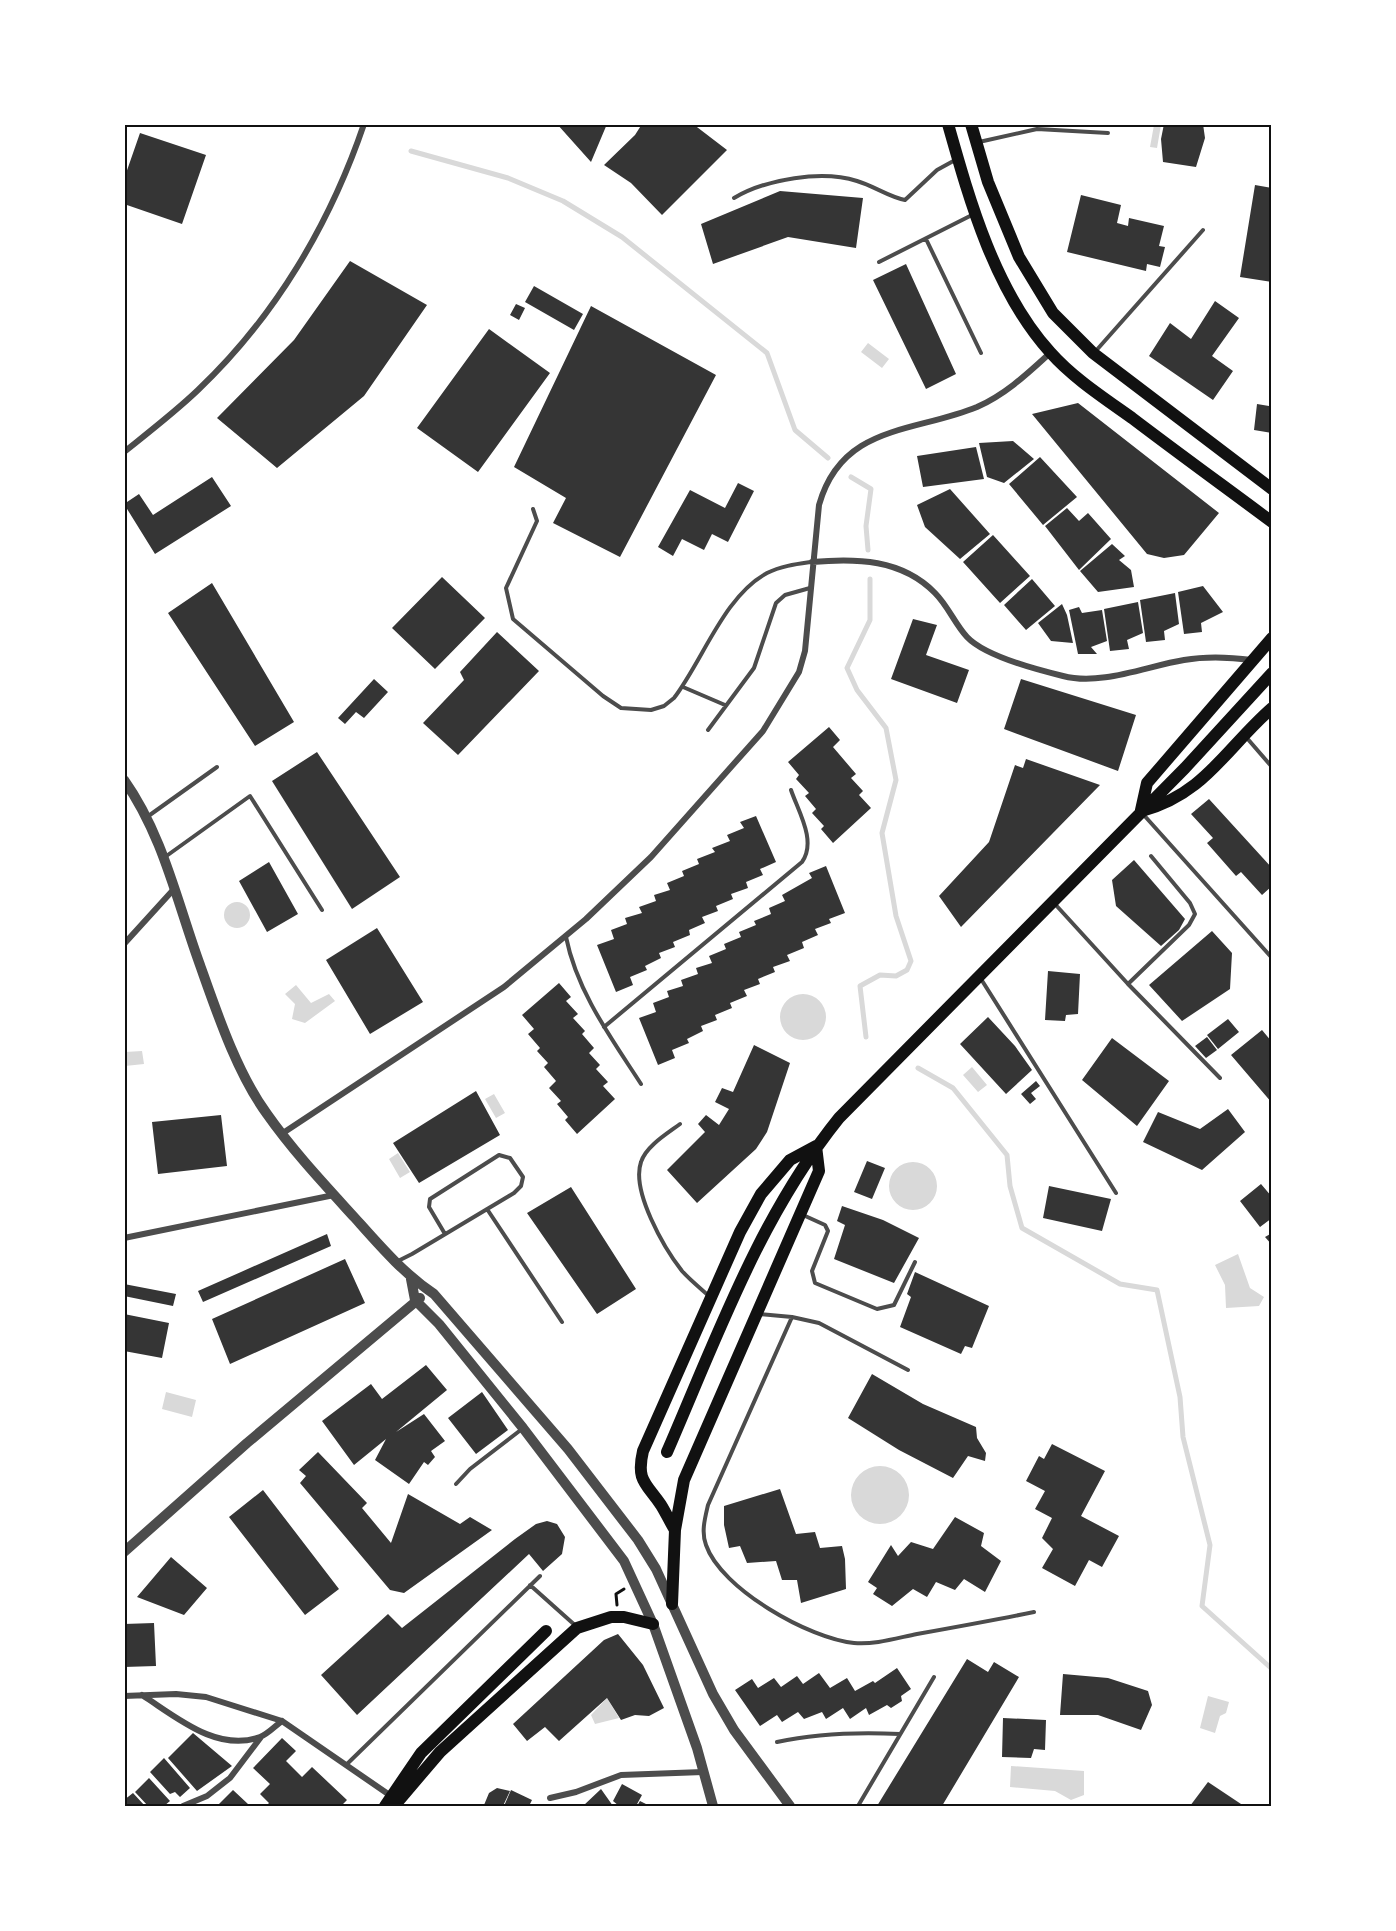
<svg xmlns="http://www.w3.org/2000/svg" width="1396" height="1931" font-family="'Noto Sans',sans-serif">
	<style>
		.water { fill: #d9d9d9 }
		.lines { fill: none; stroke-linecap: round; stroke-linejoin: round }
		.stream { stroke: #d9d9d9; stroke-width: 5 }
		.building { fill: #353535 }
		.path { stroke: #111; stroke-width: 3 }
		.service { stroke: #4c4c4c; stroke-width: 4 }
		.minor { stroke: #4c4c4c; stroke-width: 6 }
		.tertiary { stroke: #4c4c4c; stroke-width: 10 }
		.secondary { stroke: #111; stroke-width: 12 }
		.neatline { fill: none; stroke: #111; stroke-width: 2 }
	</style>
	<rect width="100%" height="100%" fill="#fff"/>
	<!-- water -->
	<path class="water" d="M1154 125H1161L1157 148 1150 147Z
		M868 343 889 359 882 368 861 352Z
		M224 915a13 13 0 1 1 26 0a13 13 0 1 1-26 0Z
		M296 985 311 1003 329 994 335 1001 305 1023 292 1019 295 1004 285 994Z
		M780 1017a23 23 0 1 1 46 0a23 23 0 1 1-46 0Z
		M142 1051 144 1064 125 1066V1052Z
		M972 1067 987 1085 978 1092 963 1075Z
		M494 1094 505 1113 496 1118 485 1099Z
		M398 1153 410 1172 400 1178 389 1159Z
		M889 1186a24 24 0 1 1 48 0a24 24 0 1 1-48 0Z
		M1238 1254 1250 1288 1264 1297 1259 1306 1226 1308 1225 1285 1215 1265Z
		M166 1392 196 1400 192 1417 162 1409Z
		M851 1495a29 29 0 1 1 58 0a29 29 0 1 1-58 0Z
		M1208 1696 1229 1702 1226 1713 1220 1716 1215 1733 1200 1728Z
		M607 1698 619 1718 595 1724 591 1715Z
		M1011 1766 1084 1771V1795L1071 1800 1055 1791 1010 1787Z"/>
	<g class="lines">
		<!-- stream -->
		<path class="stream" d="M411 151 508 178 563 201 622 237 767 353 795 430 828 458
			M851 477 871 489 866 526 868 550
			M866 1037 860 986 880 975 896 976 907 970 911 961 896 916 882 833 896 780 886 728 857 690 847 668 870 620V579
			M918 1068 953 1088 1007 1155 1010 1186 1022 1228 1120 1284 1157 1290 1180 1397 1183 1437 1210 1545 1202 1606 1272 1669"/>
	</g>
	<!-- building -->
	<path class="building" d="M557 124H607L591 162Z
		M642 124H693L727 150 662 215 631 183 604 165 635 135Z
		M1164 124H1203L1205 138 1196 167 1163 162 1161 139Z
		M140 133 206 155 182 224 124 204V179Z
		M1255 185 1272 188V282L1240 277Z
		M780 191 863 198 856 248 788 237 713 264 701 224Z
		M1081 195 1121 205 1117 223 1128 226 1129 218 1164 226 1159 246 1165 247 1160 267 1147 264 1146 271 1067 252Z
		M350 261 427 305 364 396 277 468 217 418 294 340Z
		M906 264 956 374 926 389 873 280Z
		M534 286 583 314 574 330 525 302Z
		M1215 301 1239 318 1212 356 1233 371 1213 400 1149 356 1170 323 1191 339Z
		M516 304 525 308 519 320 510 315Z
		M591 306 716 375 620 557 553 523 566 498 514 467Z
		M489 329 550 373 478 472 417 428Z
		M1270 398 1272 433 1254 430 1257 404 1269 406Z
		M1078 403 1219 513 1184 555 1164 558 1147 554 1032 414Z
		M1013 441 1034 459 1004 483 987 477 979 443Z
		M976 447 984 479 923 487 917 456Z
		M1040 457 1077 497 1043 525 1009 484Z
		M212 477 231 506 155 554 124 504 139 494 153 515Z
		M738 483 754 491 728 542 712 534 704 550 682 539 673 556 658 547 690 490 725 508Z
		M950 489 990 534 960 559 925 527 917 505Z
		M1067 508 1079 521 1088 513 1111 539 1079 570 1045 526Z
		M993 535 1030 576 1000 603 963 562Z
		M1112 544 1125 556 1119 560 1131 570 1134 587 1098 592 1080 571Z
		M442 577 485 618 435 669 392 628Z
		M1032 579 1055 606 1026 630 1004 605Z
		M212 583 294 722 255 746 168 613Z
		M1203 586 1223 612 1201 623 1202 632 1184 634 1178 592Z
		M1175 593 1179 624 1164 631 1165 640 1146 642 1140 600Z
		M1138 602 1143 633 1127 640 1129 649 1110 651 1104 609Z
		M1062 604 1067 615 1073 643 1051 641 1038 623Z
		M1079 607 1082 613 1102 610 1107 641 1091 647 1097 654H1078L1069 610Z
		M913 619 937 625 926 655 969 670 957 703 891 679Z
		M497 632 539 671 458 755 423 723 464 680 460 672Z
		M374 679 388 692 364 718 356 712 345 724 338 718Z
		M1021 679 1136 715 1118 771 1004 729Z
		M829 727 840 740 833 747 856 774 851 778 863 791 859 795 871 808 833 843 821 829 824 826 812 813 816 809 805 796 809 793 796 779 799 775 788 762Z
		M317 752 400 877 352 909 272 781Z
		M1026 759 1100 785 961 927 939 896 989 842 1015 765 1023 768Z
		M1209 799 1272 868V886L1262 895 1241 872 1236 876 1207 843 1213 838 1191 814Z
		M756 816 776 862 760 869 763 875 746 882 748 888 731 894 733 899 716 906 718 911 702 917 705 923 689 930 690 935 673 942 675 947 659 953 661 958 645 966 647 970 630 977 633 985 616 992 597 945 614 939 611 930 627 924 625 918 642 913 639 907 656 901 654 895 670 890 667 883 684 876 682 871 699 864 697 859 715 852 712 848 730 841 727 835 744 828 740 822Z
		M1134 860 1185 919 1179 930 1161 946 1116 906 1112 880Z
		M269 862 298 914 267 932 239 881Z
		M826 866 845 913 829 919 831 923 815 929 818 935 802 942 804 948 787 955 790 961 773 967 775 972 758 979 760 984 744 990 747 996 730 1003 732 1008 715 1015 717 1020 701 1026 703 1031 687 1039 689 1043 672 1050 675 1058 658 1065 639 1018 656 1012 653 1003 669 997 667 991 683 986 681 980 698 974 696 968 712 963 709 956 726 949 724 944 741 937 739 932 756 925 754 921 771 914 769 908 785 901 782 895 812 878 809 873Z
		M377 928 423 1002 370 1034 326 960Z
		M1212 931 1232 953 1230 989 1182 1021 1149 985Z
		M1048 971 1080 974 1078 1014 1066 1015 1065 1021 1045 1020Z
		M559 983 571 997 566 1001 578 1014 573 1018 585 1031 582 1034 594 1048 589 1053 600 1065 596 1069 608 1082 603 1086 615 1099 577 1134 565 1120 568 1117 557 1104 561 1101 549 1088 556 1081 544 1067 548 1063 537 1051 540 1048 528 1034 534 1029 522 1015Z
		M988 1017 1015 1046 1032 1070 1006 1094 960 1044Z
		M1228 1019 1239 1032 1218 1049 1207 1035Z
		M1262 1030 1272 1042V1103L1231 1055Z
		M1207 1037 1217 1050 1206 1058 1195 1046Z
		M1112 1038 1169 1081 1137 1126 1082 1080Z
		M754 1045 790 1063 767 1132 756 1149 697 1203 667 1170 705 1132 698 1124 706 1115 719 1125 729 1109 715 1102 722 1088 733 1092Z
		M1036 1081 1040 1086 1031 1093 1036 1099 1030 1104 1021 1094Z
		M476 1091 500 1135 419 1183 393 1143Z
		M1228 1109 1245 1132 1202 1170 1143 1142 1158 1112 1200 1129Z
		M221 1115 227 1166 158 1174 152 1122Z
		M867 1161 885 1168 872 1199 854 1192Z
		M1261 1184 1272 1197V1218L1260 1227 1240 1201Z
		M1049 1186 1111 1199 1102 1231 1043 1218Z
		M571 1187 636 1289 597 1314 527 1213Z
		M842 1206 883 1220 919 1238 894 1283 834 1259 845 1225 837 1221Z
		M1272 1233V1245L1265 1237Z
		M327 1234 331 1246 203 1302 198 1291Z
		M345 1259 365 1303 230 1364 212 1319Z
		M915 1272 989 1306 972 1348 965 1346 961 1354 900 1327 911 1297 907 1294Z
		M124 1284 176 1294 173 1306 124 1296Z
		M124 1314 169 1323 162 1358 124 1351Z
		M426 1365 447 1390 396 1432 424 1414 445 1441 431 1451 435 1457 428 1465 424 1462 409 1484 375 1460 386 1439 354 1465 322 1421 371 1384 382 1399Z
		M872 1374 923 1404 976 1427 977 1438 986 1453 985 1461 968 1456 953 1478 899 1450 848 1418Z
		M482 1392 508 1430 476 1454 448 1418Z
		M1052 1444 1105 1471 1081 1516 1119 1536 1102 1567 1089 1560 1075 1586 1042 1568 1053 1549 1042 1538 1052 1518 1035 1509 1045 1491 1026 1481 1039 1456 1044 1459Z
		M318 1452 367 1503 362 1508 391 1543 408 1494 460 1524 470 1517 492 1530 404 1593 390 1590 300 1483 306 1476 299 1470Z
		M780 1489 796 1534 815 1532 820 1548 842 1546 845 1559 846 1589 801 1603 797 1580H782L776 1561 747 1563 740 1546 729 1548 724 1525V1506Z
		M263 1490 339 1589 305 1615 229 1517Z
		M955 1517 984 1533 981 1546 1001 1561 985 1592 964 1579 955 1590 936 1582 927 1597 913 1589 892 1606 873 1594 877 1588 868 1582 891 1545 898 1556 911 1542 933 1549Z
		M547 1521 557 1524 565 1537 562 1554 543 1571 529 1554 357 1715 321 1675 388 1614 402 1628 515 1539 536 1524Z
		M171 1557 207 1588 184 1615 137 1597Z
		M154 1623 156 1666 124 1667V1624Z
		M618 1634 643 1665 664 1708 649 1716 635 1715 621 1720 607 1698 559 1741 545 1727 527 1741 513 1724 604 1640Z
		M967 1659 988 1672 994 1662 1019 1677 942 1806H877Z
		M897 1668 911 1689 901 1696 902 1701 891 1708 887 1705 869 1715 866 1708 850 1719 843 1708 826 1719 822 1712 804 1719 798 1712 782 1722 777 1715 760 1726 735 1690 752 1679 758 1688 774 1678 781 1687 797 1676 803 1684 819 1673 830 1688 847 1678 855 1691 873 1681 875 1683Z
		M1063 1674 1108 1678 1148 1691 1152 1705 1141 1730 1098 1715H1060Z
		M1003 1718 1046 1720 1045 1750 1034 1749 1031 1758 1002 1757Z
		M193 1733 232 1766 197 1791 168 1758Z
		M282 1738 296 1751 286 1761 302 1777 312 1767 347 1800 341 1806H266L269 1803 260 1794 270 1784 253 1768Z
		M164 1758 190 1788 180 1797 175 1792 170 1794 150 1772Z
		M149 1778 170 1801 164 1806H148L135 1792Z
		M1208 1782 1244 1806H1190Z
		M622 1784 642 1795 636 1806H619L613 1801Z
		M497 1788 510 1791 503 1806 484 1805 489 1793Z
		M601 1789 613 1806H583Z
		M233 1790 248 1804 245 1806H217Z
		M511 1790 532 1800 529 1806H504Z
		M133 1793 145 1806H124V1800Z
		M640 1801 650 1806H637Z"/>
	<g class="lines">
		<!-- path -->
		<path class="path" d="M617 1605 616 1594 624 1589"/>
		<!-- service -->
		<path class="service" d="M979 142 1037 129 1108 133
			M734 198C766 179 822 170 857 181 874 186 889 197 905 200L937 170 957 159
			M926 239 981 353
			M879 262 972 215
			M1094 353 1203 230
			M533 509 537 521 506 588 513 619 603 696 621 708 651 710 664 706 674 698C703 660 724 596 767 573 781 566 797 564 811 562
			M683 687 725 705
			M708 730 754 668 776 603 785 595 810 588
			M1246 737 1272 767
			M1142 813 1272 958
			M147 817 217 767
			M165 857 250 796 322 910
			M1054 903 1128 984 1220 1078
			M566 937C577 992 612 1039 641 1084
			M981 979 1116 1193
			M1128 984 1189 925 1195 914 1190 903 1151 856
			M604 1027 802 862C817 841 798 811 791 790
			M680 1124C668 1133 646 1146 641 1162 631 1191 664 1248 682 1271 690 1280 700 1288 709 1296
			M487 1209 562 1322
			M803 1215 825 1225 828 1231 812 1271 815 1283 877 1309 894 1305 915 1262
			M396 1262 412 1254 514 1193 521 1186 523 1177 510 1158 499 1155 430 1199 429 1207 445 1234
			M758 1314 792 1317 819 1323 908 1370
			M792 1317 708 1505C705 1518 701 1532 706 1545 721 1589 810 1639 854 1643 874 1645 897 1638 917 1634 956 1627 995 1620 1034 1612
			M456 1484 470 1469 522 1429
			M530 1585 577 1627
			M777 1742C818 1733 858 1732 900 1734
			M346 1765 540 1576
			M858 1806 934 1677"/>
		<!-- minor -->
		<path class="minor" d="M124 452C149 432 175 412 198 390 275 317 330 224 364 124
			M812 562C856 558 902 559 935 593 948 606 955 624 967 637 985 656 1038 670 1063 676 1101 686 1147 666 1184 660 1207 656 1229 657 1252 660
			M124 944 174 889
			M283 1133 504 987 586 919 651 857 763 731 799 672 805 651 819 505C842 424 914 433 977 407 1006 394 1027 374 1050 353
			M124 1238 334 1195
			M142 1695C175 1716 217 1753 260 1737 268 1734 275 1726 282 1721
			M124 1696 176 1694 206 1697 282 1721 391 1796
			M550 1798 576 1792 621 1775 703 1772
			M183 1806 207 1796 230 1778 261 1737"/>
		<!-- tertiary -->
		<path class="tertiary" d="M124 780C163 835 177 902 200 965 217 1013 237 1073 267 1114 293 1151 325 1185 355 1218 380 1246 403 1273 434 1294L568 1449 638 1540 656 1569 713 1694 734 1730 790 1806
			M411 1279 415 1300 439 1324 523 1428 624 1561 653 1624 697 1748 713 1806
			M124 1552 247 1443 420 1298"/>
		<!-- secondary -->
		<path class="secondary" d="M948 124C970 202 995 291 1050 352 1073 378 1104 398 1132 418 1178 453 1225 487 1272 522
			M971 124 988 182 1019 257 1053 313 1093 353 1272 489
			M1141 810 1147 783 1272 638
			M1142 811C1205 794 1226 748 1272 708
			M667 1452C717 1337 760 1216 839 1118L1185 768 1272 673
			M672 1604 675 1530 684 1480 819 1171 816 1146 790 1160 761 1194 740 1232 643 1451C636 1481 646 1483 661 1505 666 1513 670 1522 675 1530
			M385 1806 421 1753 546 1631
			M394 1806 440 1752 577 1628 611 1617H624L653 1624"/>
	</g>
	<!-- border -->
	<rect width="1396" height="1931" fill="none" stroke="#ffffff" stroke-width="252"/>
	<rect x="126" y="126" width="1144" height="1679" class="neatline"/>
</svg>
